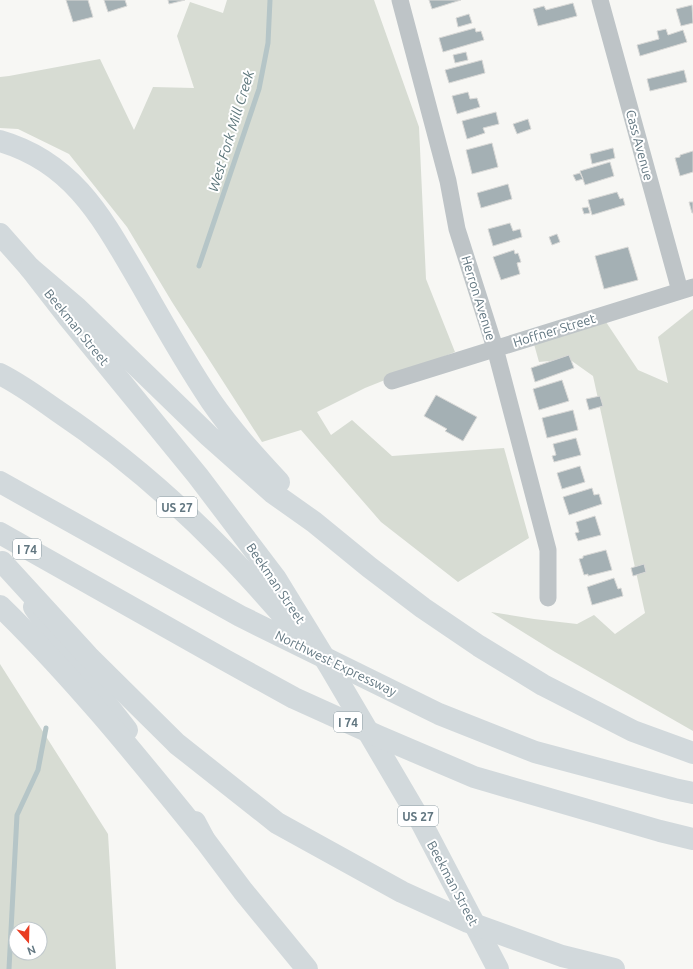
<svg xmlns="http://www.w3.org/2000/svg" width="693" height="969" font-family="Ubuntu,sans-serif">
	<style>
		.green { fill: #d7dcd3; fill-rule: evenodd }
		.lines { fill: none; stroke-linecap: round; stroke-linejoin: round }
		.stream { stroke: #b5c5c7; stroke-width: 5 }
		.building { fill: #a4b0b4; stroke: #d9d9d7 }
		.minor { stroke: #bec4c7; stroke-width: 17 }
		.primary { stroke: #d2d9dc; stroke-width: 22 }
		.motorway { stroke: #d2d9dc; stroke-width: 22 }
		.labels { text-anchor: middle; dominant-baseline: central; stroke-width: 4; stroke-linejoin: round; paint-order: stroke }
		.shield { fill: #fff; stroke: #909fa6; stroke-width: 1 }
		.shield-label { font-size: 12px; font-weight: bold; fill: #617680 }
		.street-label { font-size: 13px; fill: #617680; stroke: #fff }
		.water-label { font-size: 14px; font-style: italic; fill: #5c767b; stroke: #fff }
	</style>
	<rect width="100%" height="100%" fill="#f7f7f4"/>
	<!-- green -->
	<path class="green" d="M227 0H374L419 127 426 279 455 352 365 388 317 412 331 435 352 420 392 456 504 448 529 538 458 582 381 522 301 430 262 442 172 302 127 227 69 154 18 129 0 128V77L9 76 100 59 134 130 153 87 194 88 177 36 190 2 223 13Z
		M693 309V731L555 652 491 612 534 619 577 624 594 615 615 634 645 613 593 376 569 359 539 362 534 344 606 322 638 370 668 383 658 337Z
		M0 664 108 834 116 969H0ZM16 929H40V953H16Z"/>
	<g class="lines">
		<!-- stream -->
		<path class="stream" d="M199 266 259 89 268 43 270 0
			M9 969 17 815 38 770 46 728"/>
	</g>
	<!-- building -->
	<path class="building" d="M66 0H88L93 17 73 22Z
		M104 0H125L127 6 108 12Z
		M168 0H185L169 4Z
		M429 0H461L432 9Z
		M573 3 577 16 538 26 533 9 544 6 546 10Z
		M692 5 693 23 681 26 676 9Z
		M469 14 472 23 458 27 456 18Z
		M475 28 476 32 481 31 484 40 443 52 439 38Z
		M666 29 668 35 683 30 687 42 640 56 637 45 659 39 657 31Z
		M466 52 468 60 455 63 453 55Z
		M482 60 485 73 449 83 445 70Z
		M684 70 687 82 650 91 647 79Z
		M468 92 470 99 477 98 480 107 457 114 452 96Z
		M496 112 499 124 483 128 485 133 467 139 462 121Z
		M528 119 531 129 517 134 513 124Z
		M492 143 498 167 472 174 466 150Z
		M613 148 615 158 592 164 590 154Z
		M693 151V172L680 176 675 158 680 157V155Z
		M610 162 614 176 585 185 580 171Z
		M580 173 583 179 576 181 573 175Z
		M508 184 512 199 481 208 477 193Z
		M617 192 620 199 623 198 625 205 592 215 588 200Z
		M689 202H693V213H692Z
		M588 207 590 213 584 214 582 208Z
		M510 223 513 231 520 229 522 237 493 246 488 229Z
		M557 234 560 242 552 245 549 237Z
		M628 247 638 280 604 289 595 256Z
		M514 250 515 254 518 253 521 262 517 263 520 274 501 280 493 257Z
		M569 355 574 368 535 382 531 368Z
		M562 380 569 401 539 410 533 389Z
		M436 395 477 417 463 441 445 431 447 429 424 416Z
		M600 396 603 406 589 410 586 399Z
		M573 410 578 430 547 438 542 418Z
		M576 438 581 455 554 462 552 456 556 455 553 444Z
		M580 466 585 482 562 489 557 473Z
		M592 488 594 495 599 494 602 504 569 515 563 497Z
		M595 516 601 535 578 541 575 533 579 532 576 522Z
		M606 550 612 570 588 576V574L584 575 579 559 583 558V556Z
		M644 564 646 572 633 576 631 568Z
		M614 578 618 589 621 588 623 596 592 605 587 587Z"/>
	<g class="lines">
		<!-- minor -->
		<path class="minor" d="M400 0 448 181 457 229 495 348 548 550V598
			M600 0 680 291
			M392 381 693 287"/>
		<!-- primary -->
		<path class="primary" d="M0 234 30 268 68 317 198 476 276 579 330 667 420 820 498 969
			M34 607 58 642 127 730
			M195 822 204 839 243 891 307 969"/>
		<!-- motorway -->
		<path class="motorway" d="M0 141C76 163 105 223 142 286 164 325 186 364 211 401 231 430 255 456 279 482
			M30 268 77 308 209 436 273 493 314 522 369 567 423 608 479 646 543 685 633 731 693 753
			M0 374C20 384 38 397 56 410 116 450 172 498 223 550 253 580 281 614 310 646
			M0 482 240 616 439 714 535 752 674 789 693 793
			M0 533 225 660 294 698 378 736 474 777 660 831 693 839
			M2 562 88 656 177 744 277 823 402 892 468 922 562 956 614 969
			M0 606C74 678 139 759 204 839"/>
	</g>
	<g class="labels">
		<!-- shield labels -->
		<g class="shield">
			<rect x="157" y="497" width="40" height="20" rx="3"/>
			<rect x="13" y="539" width="28" height="20" rx="3"/>
			<rect x="334" y="712" width="28" height="20" rx="3"/>
			<rect x="398" y="806" width="40" height="20" rx="3"/>
		</g>
		<g class="shield-label">
			<text x="177" y="507">US 27</text>
			<text x="27" y="549">I 74</text>
			<text x="348" y="722">I 74</text>
			<text x="418" y="816">US 27</text>
		</g>
		<!-- street labels -->
		<g class="street-label">
			<text transform="translate(640 145) rotate(75)">Cass Avenue</text>
			<text transform="translate(479 298) rotate(73)">Herron Avenue</text>
			<text transform="translate(77 327) rotate(51)">Beekman Street</text>
			<text transform="translate(554 330) rotate(-17)">Hoffner Street</text>
			<text transform="translate(276 583) rotate(56)">Beekman Street</text>
			<text transform="translate(336 663) rotate(26)">Northwest Expressway</text>
			<text transform="translate(453 883) rotate(62)">Beekman Street</text>
		</g>
		<!-- water labels -->
		<g class="water-label">
			<text transform="translate(231 131) rotate(-73)">West Fork Mill Creek</text>
		</g>
	</g>
	<!-- north arrow -->
	<g transform="translate(28 941) rotate(160)"><circle r="19" fill="#ffffff" stroke="#c0c8cc"/>
	<path d="M0-3L7 15L0 10L-7 15Z" fill="#e93d23"/>
	<text y="-6" font-size="11" font-weight="bold" text-anchor="middle" fill="#617680">N</text>
	</g>
</svg>
